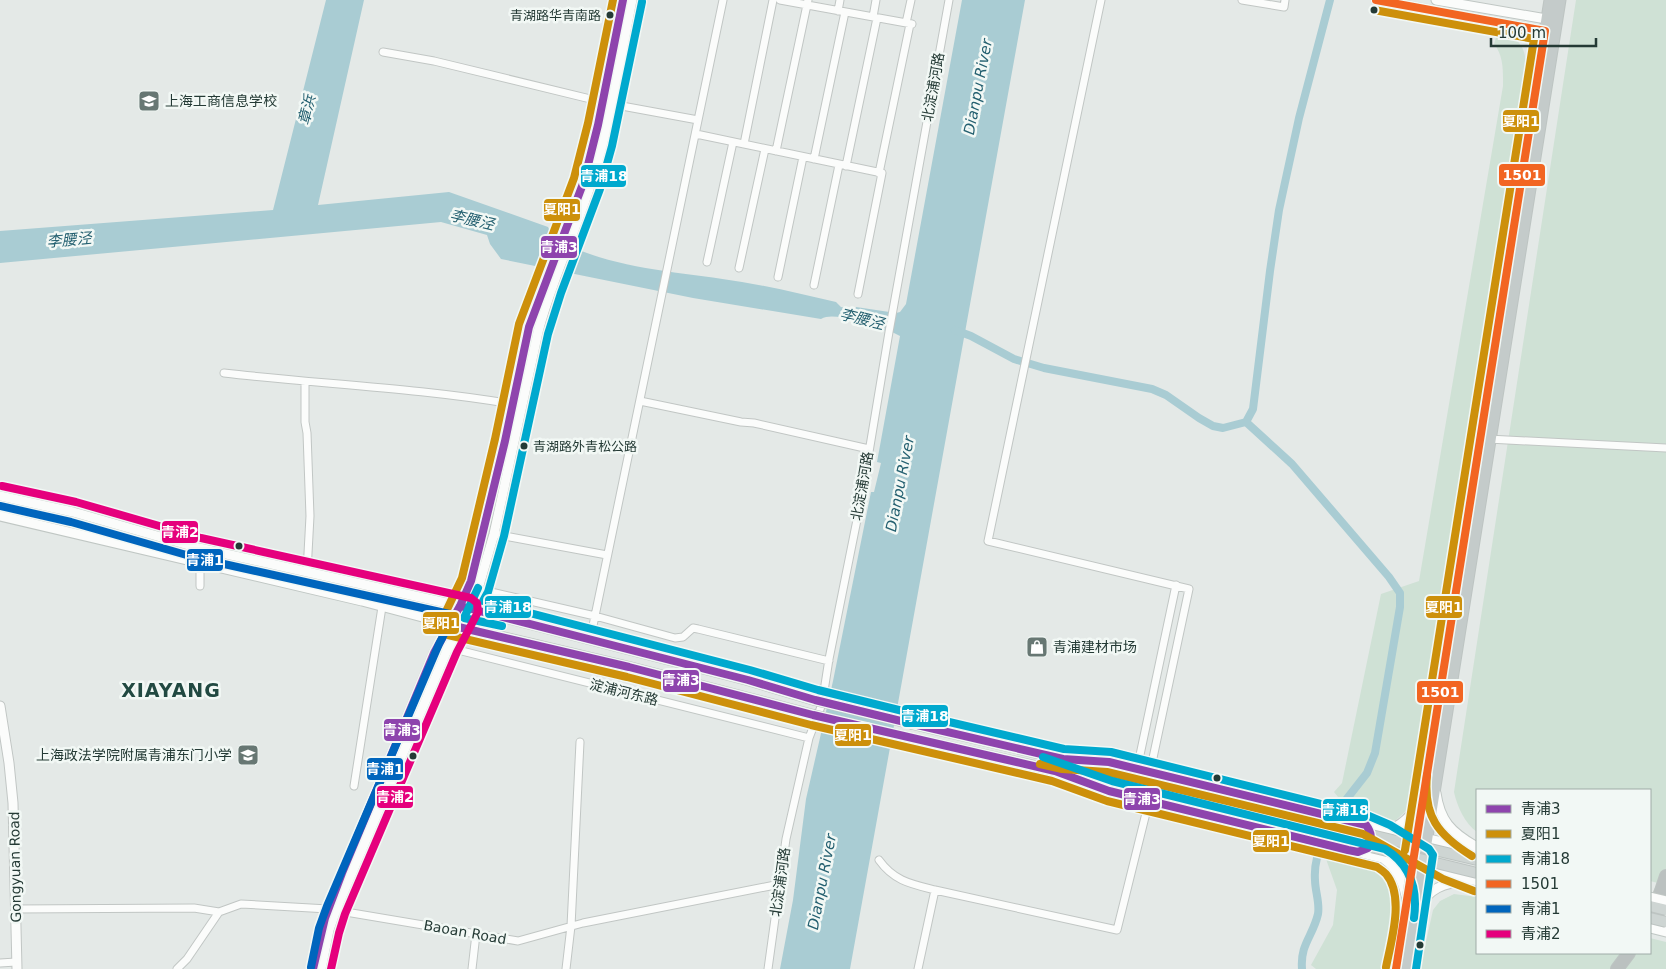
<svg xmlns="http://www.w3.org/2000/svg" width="1666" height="969" font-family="'DejaVu Sans','Noto Sans SC',sans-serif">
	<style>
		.green { fill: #cfe1d5 }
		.water { fill: #a9ccd3 }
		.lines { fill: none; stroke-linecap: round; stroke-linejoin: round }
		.canal { stroke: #a9ccd3; stroke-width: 8 }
		.minor-casing { stroke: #c1c6c4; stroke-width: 9 }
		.tertiary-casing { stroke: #c1c6c4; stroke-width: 11 }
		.secondary-casing { stroke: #c0c7c4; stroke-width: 11 }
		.primary-casing { stroke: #bdc4c2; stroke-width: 12 }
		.trunk-casing { stroke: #bdc4c2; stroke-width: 13 }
		.motorway-casing { stroke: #bdc4c2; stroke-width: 14 }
		.minor { stroke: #fbfcfb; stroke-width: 7 }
		.tertiary { stroke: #fbfcfb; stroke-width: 9 }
		.secondary { stroke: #fbfcfb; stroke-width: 9 }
		.primary { stroke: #ced5d3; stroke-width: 10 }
		.trunk { stroke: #c4cbca; stroke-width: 11 }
		.motorway { stroke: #bbc1c0; stroke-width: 12 }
		.secondary-bridge-casing { stroke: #c0c7c4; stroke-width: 11; stroke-linecap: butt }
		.primary-bridge-casing { stroke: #bdc4c2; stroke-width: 12; stroke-linecap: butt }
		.secondary-bridge { stroke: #fbfcfb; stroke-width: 9 }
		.primary-bridge { stroke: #ced5d3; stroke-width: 10 }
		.bus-1-casing { stroke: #f2f8f5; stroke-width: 11 }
		.bus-2-casing { stroke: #f2f8f5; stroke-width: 11 }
		.bus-3-casing { stroke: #f2f8f5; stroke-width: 11 }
		.bus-4-casing { stroke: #f2f8f5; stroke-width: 11 }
		.bus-5-casing { stroke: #f2f8f5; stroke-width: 11 }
		.bus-6-casing { stroke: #f2f8f5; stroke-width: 11 }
		.bus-1 { stroke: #8e44ad; stroke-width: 8 }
		.bus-2 { stroke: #cd900b; stroke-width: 8 }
		.bus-3 { stroke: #00a9ce; stroke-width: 8 }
		.bus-4 { stroke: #f26522; stroke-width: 8 }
		.bus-5 { stroke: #0065bd; stroke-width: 8 }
		.bus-6 { stroke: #e5007d; stroke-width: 8 }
		.bus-dot { fill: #243a35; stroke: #f2f8f5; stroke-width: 2 }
		.labels { text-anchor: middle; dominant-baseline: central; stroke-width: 5; stroke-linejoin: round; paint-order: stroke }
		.bus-label { font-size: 13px; fill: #243a35; stroke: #f2f8f5; text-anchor: end }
		.street-label { font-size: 14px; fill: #243a35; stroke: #f2f8f5 }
		.poi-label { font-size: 14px; fill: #243a35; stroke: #f2f8f5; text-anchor: start }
		.water-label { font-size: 15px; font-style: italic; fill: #246070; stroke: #f2f8f5 }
		.district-label { font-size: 19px; font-weight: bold; letter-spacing: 1px; fill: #224a42; stroke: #f2f8f5 }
		.line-badge { stroke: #f2f8f5; stroke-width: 2 }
		.badge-label { font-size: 14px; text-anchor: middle; font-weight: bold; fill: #fff }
	</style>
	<rect width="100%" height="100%" fill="#e4e9e7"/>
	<!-- green -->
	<path class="green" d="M1576 0H1666V885L1650 881V790H1477V832C1465 824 1457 806 1454 792Z
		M1498 31C1516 37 1524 43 1526 62L1410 807 1396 820 1390 822 1350 812 1334 792 1342 783 1381 594 1419 581 1503 86C1503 72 1504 56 1494 44Z
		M1326 859 1387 873 1402 905 1391 969H1316L1311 965 1333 925 1337 890Z
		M1454 894 1477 897V953H1650V938L1666 942V969H1420L1433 910 1440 901Z"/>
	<!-- water -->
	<path class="water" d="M326 0H364L318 205 449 192 548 227 553 238C612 270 677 271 742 282 773 287 805 295 836 302L841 307 855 310 856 307 896 313 900 312 906 304 962 0H1025L850 969H780L793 900 806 799 833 681 871 492H874L881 463 877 462 900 336 892 332 853 324 852 320C843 318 830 314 821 319L693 298 501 259 490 244 487 235 441 222 0 263V231L273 210Z"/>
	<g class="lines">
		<!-- canal -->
		<path class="canal" d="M955 330 971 336 1014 359 1044 368 1152 389 1166 395 1199 418 1213 426 1223 428 1246 422 1253 409 1270 271 1279 210 1299 118 1330 0
			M1246 422 1292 464 1389 577 1400 593V607L1375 753 1367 773 1338 810 1332 821
			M1302 969C1300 944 1313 936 1318 914 1320 903 1315 891 1315 880 1314 866 1318 851 1324 839"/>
		<!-- minor casing -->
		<g class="minor-casing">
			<path id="minor" d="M780 0 912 24
				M1101 0 988 541 1189 589 1150 772
				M1242 0 1284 7 1285 0
				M838 11 840 0
				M873 17 876 0
				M906 23 911 0
				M383 52 434 61 611 104 698 120
				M696 134 882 173 858 294
				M744 144 773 0
				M776 151 808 0
				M814 159 845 12
				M846 166 877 18
				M879 173 910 24
				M707 262 733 142
				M739 268 765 149
				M778 277 803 157
				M814 285 839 165
				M224 373C320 384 417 388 512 404
				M305 382V422L307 433 310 516 307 572
				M640 401 741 422 754 423 869 449
				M1488 439 1666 448
				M494 534 607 555
				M200 586V563
				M478 589 595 616 675 638 683 637 693 628 698 629 829 661
				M590 640 723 0
				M438 645 809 738
				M1137 769 1176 585
				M354 786 382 607
				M879 860C894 881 911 884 935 890
				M15 909 194 908 219 912
				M0 963 16 962
				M177 969 187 959 219 912 241 904 328 909 518 941 583 923 780 884
				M472 969 476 934
				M566 969 571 926 580 742
				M768 969 786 839 809 738 822 704 829 659 861 500 889 332 949 0
				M918 969 935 890 1117 930 1149 801"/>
		</g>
		<!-- tertiary casing -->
		<g class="tertiary-casing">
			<path id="tertiary" d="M0 706 9 763 13 803 17 969"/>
		</g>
		<!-- secondary casing -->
		<g class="secondary-casing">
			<path id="secondary" d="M1376 0 1550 32
				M1436 0 1552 20
				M0 496 73 512 199 548 469 608 478 589 494 534 538 332C553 274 581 221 597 164 613 110 621 54 632 0
				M0 516 362 601 460 627 448 648 336 910 329 930 321 969
				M1078 759 1109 762 1137 769 1315 813 1477 850
				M1074 778 1109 791 1213 817 1477 881
				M1436 793C1440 821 1451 832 1475 846
				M1390 830C1408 821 1414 813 1420 795
				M1384 859C1397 868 1403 882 1406 896
				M1418 909C1428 889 1444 882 1466 882
				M1650 928 1666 932
				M313 969 325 918 342 873 434 653 460 606 471 581 505 441 529 327 584 181 598 125 623 0"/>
		</g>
		<!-- primary casing -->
		<g class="primary-casing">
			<path id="primary" d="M813 715 629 667 460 627 469 608 748 680 815 700
				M913 724 1089 765 1252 807
				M909 738 1106 782 1248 817"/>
		</g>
		<!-- trunk casing -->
		<g class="trunk-casing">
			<path id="trunk" d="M1396 969 1550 0
				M1406 969 1560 0"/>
		</g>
		<!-- motorway casing -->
		<g class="motorway-casing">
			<path id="motorway" d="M1650 918 1661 891 1666 876
				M1617 969 1629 953"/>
		</g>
		<!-- minor -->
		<use href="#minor" class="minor"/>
		<!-- tertiary -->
		<use href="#tertiary" class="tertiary"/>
		<!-- secondary -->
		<use href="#secondary" class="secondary"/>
		<!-- primary -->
		<use href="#primary" class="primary"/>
		<!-- trunk -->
		<use href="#trunk" class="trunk"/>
		<!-- motorway -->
		<use href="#motorway" class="motorway"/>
		<!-- secondary-bridge casing -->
		<g class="secondary-bridge-casing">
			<path id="secondary-bridge" d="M1650 897 1666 901"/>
		</g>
		<!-- primary-bridge casing -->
		<g class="primary-bridge-casing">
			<path id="primary-bridge" d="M815 700 913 724
				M813 715 909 738
				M1252 807 1477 860
				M1248 817 1477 873
				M1650 906 1666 910
				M1650 918 1666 922"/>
		</g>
		<!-- secondary-bridge -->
		<use href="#secondary-bridge" class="secondary-bridge"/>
		<!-- primary-bridge -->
		<use href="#primary-bridge" class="primary-bridge"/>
		<!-- bus-1 casing -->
		<g class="bus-1-casing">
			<path id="bus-1" d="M450 625 629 667 813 715 1055 771 1109 791 1348 850 1358 852 1368 848C1372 839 1372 833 1366 825L1109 762 1063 759 913 724 815 700 748 680 460 606
				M313 969 325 918 342 873 434 653 460 606 471 581 505 441 529 327 584 181 598 125 623 0"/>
		</g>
		<!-- bus-2 casing -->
		<g class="bus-2-casing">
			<path id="bus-2" d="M613 0 588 123 574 178 519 324 495 439 462 578 441 622 442 631 448 635 627 677 811 725 1052 781 1107 801 1377 867C1380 869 1384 872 1386 874 1405 896 1391 942 1386 967
				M1374 10 1534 39 1405 850
				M1040 764 1062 769 1107 772 1363 834 1443 879 1474 891
				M1427 775C1423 816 1438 835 1472 856"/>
		</g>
		<!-- bus-3 casing -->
		<g class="bus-3-casing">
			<path id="bus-3" d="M642 2 612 146 600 189 561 293 548 334 504 536 488 592 483 601 750 670 818 690 915 714 1064 749 1111 752 1369 816 1390 825 1429 849 1433 855 1416 969
				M478 588 464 618 502 626
				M1043 757 1112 781 1385 849C1411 865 1418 889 1414 918"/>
		</g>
		<!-- bus-4 casing -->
		<g class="bus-4-casing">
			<path id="bus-4" d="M1376 0 1545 31 1396 969"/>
		</g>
		<!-- bus-5 casing -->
		<g class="bus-5-casing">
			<path id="bus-5" d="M0 506 71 522 197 558 454 615 439 644 327 906 319 928 311 967"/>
		</g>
		<!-- bus-6 casing -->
		<g class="bus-6-casing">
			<path id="bus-6" d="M2 486 76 502 201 538 471 598 477 603 478 612 457 652 345 914 339 933 331 969"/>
		</g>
		<!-- bus-1 -->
		<use href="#bus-1" class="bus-1"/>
		<!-- bus-2 -->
		<use href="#bus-2" class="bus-2"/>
		<!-- bus-3 -->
		<use href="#bus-3" class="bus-3"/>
		<!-- bus-4 -->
		<use href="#bus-4" class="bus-4"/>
		<!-- bus-5 -->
		<use href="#bus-5" class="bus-5"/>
		<!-- bus-6 -->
		<use href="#bus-6" class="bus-6"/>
	</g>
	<!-- icons -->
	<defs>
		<g id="university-square" transform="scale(1.125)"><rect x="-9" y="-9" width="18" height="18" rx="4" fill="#677773" stroke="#f2f8f5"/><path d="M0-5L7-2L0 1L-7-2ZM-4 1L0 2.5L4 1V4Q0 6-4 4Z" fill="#fff"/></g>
		<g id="shop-square" transform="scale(1.125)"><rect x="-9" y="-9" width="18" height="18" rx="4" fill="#677773" stroke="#f2f8f5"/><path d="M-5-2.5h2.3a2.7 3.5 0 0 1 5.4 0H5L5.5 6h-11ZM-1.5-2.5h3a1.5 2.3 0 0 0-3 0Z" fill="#fff"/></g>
		<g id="school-square" transform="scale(1.125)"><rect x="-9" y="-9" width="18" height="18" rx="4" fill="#677773" stroke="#f2f8f5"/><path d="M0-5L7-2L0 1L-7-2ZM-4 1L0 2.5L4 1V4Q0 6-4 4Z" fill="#fff"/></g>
	</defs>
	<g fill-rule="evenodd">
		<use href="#university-square" x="149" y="101"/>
		<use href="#shop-square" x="1037" y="647"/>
		<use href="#school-square" x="248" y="755"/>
	</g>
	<!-- markers -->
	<g class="bus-dot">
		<circle cx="1374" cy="10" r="4.5"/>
		<circle cx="610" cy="15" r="4.5"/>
		<circle cx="524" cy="446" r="4.5"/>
		<circle cx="239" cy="546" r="4.5"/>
		<circle cx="413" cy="756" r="4.5"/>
		<circle cx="1217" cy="778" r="4.5"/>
		<circle cx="1420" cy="945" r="4.5"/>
	</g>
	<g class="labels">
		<!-- bus labels -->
		<g class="bus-label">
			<text x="601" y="15">青湖路华青南路</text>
			<text x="533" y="446" text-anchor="start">青湖路外青松公路</text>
		</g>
		<!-- street labels -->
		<g class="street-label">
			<text transform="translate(933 87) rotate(-80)">北淀浦河路</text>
			<text transform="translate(862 486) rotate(-80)">北淀浦河路</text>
			<text transform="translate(624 692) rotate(14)">淀浦河东路</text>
			<text transform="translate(15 867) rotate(-91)">Gongyuan Road</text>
			<text transform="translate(780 882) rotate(-82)">北淀浦河路</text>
			<text transform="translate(465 932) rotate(10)">Baoan Road</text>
		</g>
		<!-- poi labels -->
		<g class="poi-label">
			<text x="165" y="101">上海工商信息学校</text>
			<text x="1053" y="647">青浦建材市场</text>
			<text x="232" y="755" text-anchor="end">上海政法学院附属青浦东门小学</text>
		</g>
		<!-- water labels -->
		<g class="water-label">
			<text transform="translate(978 87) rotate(-79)">Dianpu River</text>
			<text transform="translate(307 110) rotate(-76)">章浜</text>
			<text transform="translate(472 220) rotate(13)">李腰泾</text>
			<text transform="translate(69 240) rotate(-5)">李腰泾</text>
			<text transform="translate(862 319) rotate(14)">李腰泾</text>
			<text transform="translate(900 484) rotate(-79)">Dianpu River</text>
			<text transform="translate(822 882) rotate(-79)">Dianpu River</text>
		</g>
		<!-- district labels -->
		<g class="district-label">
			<text x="171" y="690">XIAYANG</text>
		</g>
	</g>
	<g class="line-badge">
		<rect x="1502" y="109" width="38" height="24" rx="5" fill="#cd900b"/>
		<rect x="1498" y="163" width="48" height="24" rx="5" fill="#f26522"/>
		<rect x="580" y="164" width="47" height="24" rx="5" fill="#00a9ce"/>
		<rect x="543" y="198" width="38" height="24" rx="5" fill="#cd900b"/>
		<rect x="540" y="235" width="38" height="24" rx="5" fill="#8e44ad"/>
		<rect x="161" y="520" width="38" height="24" rx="5" fill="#e5007d"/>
		<rect x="186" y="548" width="38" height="24" rx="5" fill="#0065bd"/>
		<rect x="1425" y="595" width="38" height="24" rx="5" fill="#cd900b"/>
		<rect x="484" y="595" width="48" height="24" rx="5" fill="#00a9ce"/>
		<rect x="422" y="611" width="38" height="24" rx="5" fill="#cd900b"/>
		<rect x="662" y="669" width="38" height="24" rx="5" fill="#8e44ad"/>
		<rect x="1416" y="680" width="48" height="24" rx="5" fill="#f26522"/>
		<rect x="901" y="704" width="48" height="24" rx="5" fill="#00a9ce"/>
		<rect x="383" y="718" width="38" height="24" rx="5" fill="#8e44ad"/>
		<rect x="834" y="723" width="38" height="24" rx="5" fill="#cd900b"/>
		<rect x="366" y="757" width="38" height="24" rx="5" fill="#0065bd"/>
		<rect x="376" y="785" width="38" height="24" rx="5" fill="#e5007d"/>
		<rect x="1123" y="787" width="38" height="24" rx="5" fill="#8e44ad"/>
		<rect x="1322" y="798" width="47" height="24" rx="5" fill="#00a9ce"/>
		<rect x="1252" y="829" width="38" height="24" rx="5" fill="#cd900b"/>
	</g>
	<g class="badge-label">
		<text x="1521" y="126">夏阳1</text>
		<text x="1522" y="180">1501</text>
		<text x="604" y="181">青浦18</text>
		<text x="562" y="214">夏阳1</text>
		<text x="559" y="252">青浦3</text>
		<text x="180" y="537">青浦2</text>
		<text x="205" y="565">青浦1</text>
		<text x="1444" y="612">夏阳1</text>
		<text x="508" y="612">青浦18</text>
		<text x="441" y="628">夏阳1</text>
		<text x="681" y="685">青浦3</text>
		<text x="1440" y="697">1501</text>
		<text x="925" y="721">青浦18</text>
		<text x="402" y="735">青浦3</text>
		<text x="853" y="740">夏阳1</text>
		<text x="385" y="774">青浦1</text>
		<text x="395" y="802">青浦2</text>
		<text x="1142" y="804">青浦3</text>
		<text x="1345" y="815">青浦18</text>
		<text x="1271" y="846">夏阳1</text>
	</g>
	<!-- legend -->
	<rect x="1476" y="789" width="175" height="165" fill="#f2f8f5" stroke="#a0aca8"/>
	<rect x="1486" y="805" width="25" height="8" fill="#8e44ad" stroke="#a0aca8"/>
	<text x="1521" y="814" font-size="15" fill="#243a35">青浦3</text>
	<rect x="1486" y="830" width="25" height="8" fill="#cd900b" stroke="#a0aca8"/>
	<text x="1521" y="839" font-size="15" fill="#243a35">夏阳1</text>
	<rect x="1486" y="855" width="25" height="8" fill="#00a9ce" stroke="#a0aca8"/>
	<text x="1521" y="864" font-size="15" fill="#243a35">青浦18</text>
	<rect x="1486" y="880" width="25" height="8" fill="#f26522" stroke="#a0aca8"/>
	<text x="1521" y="889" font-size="15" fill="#243a35">1501</text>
	<rect x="1486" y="905" width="25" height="8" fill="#0065bd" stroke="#a0aca8"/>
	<text x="1521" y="914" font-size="15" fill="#243a35">青浦1</text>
	<rect x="1486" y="930" width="25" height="8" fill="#e5007d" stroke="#a0aca8"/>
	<text x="1521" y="939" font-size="15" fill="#243a35">青浦2</text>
	<!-- scale -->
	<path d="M1491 38v8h105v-8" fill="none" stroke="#243a35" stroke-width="2.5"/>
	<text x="1498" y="38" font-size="15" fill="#243a35" stroke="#f2f8f5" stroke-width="4" paint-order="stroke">100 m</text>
</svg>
